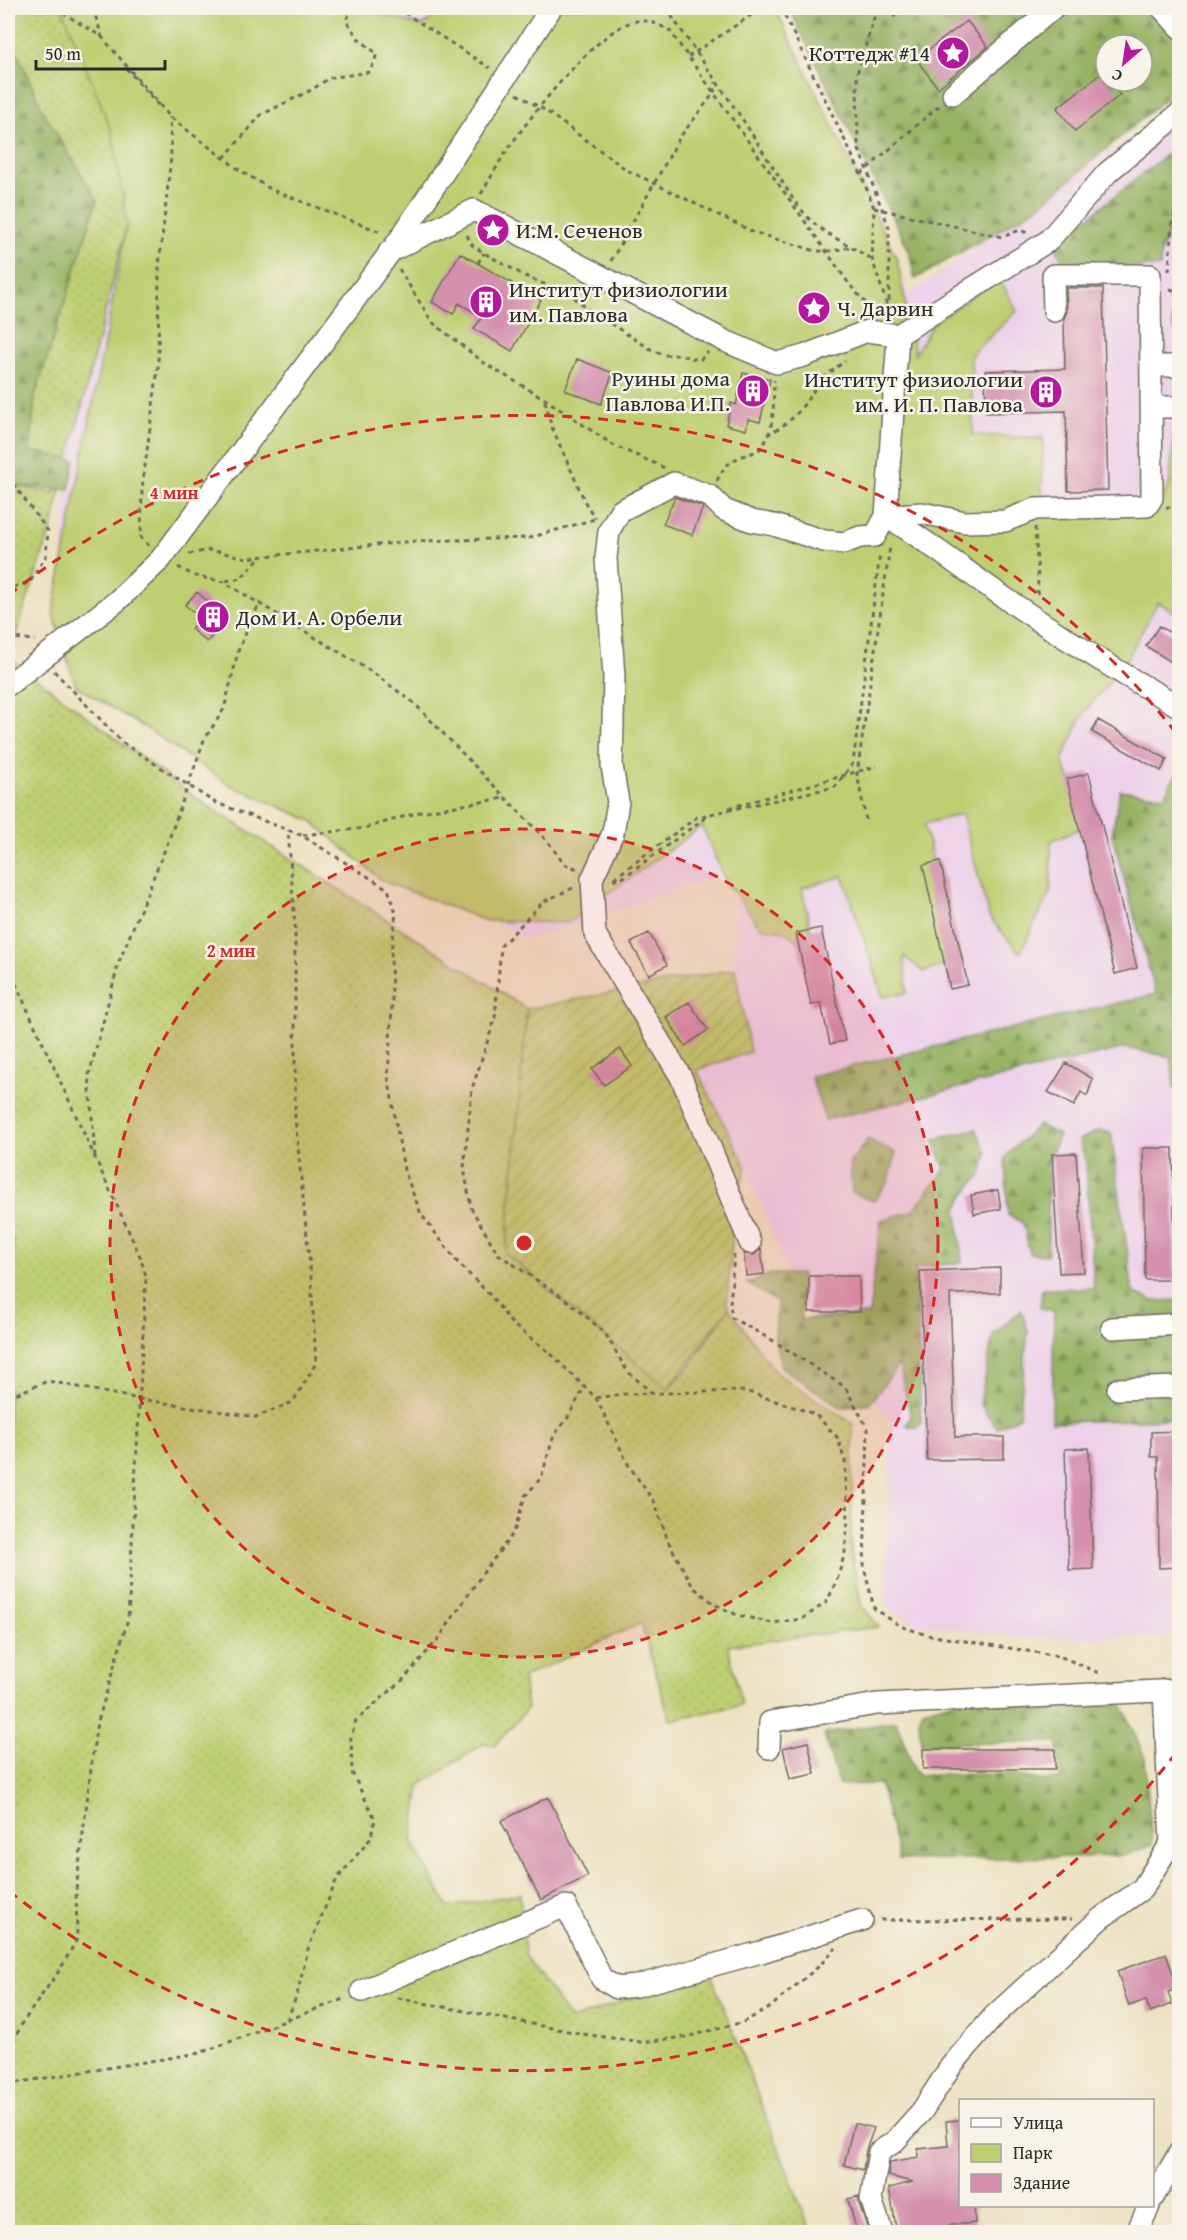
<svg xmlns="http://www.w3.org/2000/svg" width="1187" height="2240" font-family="'Gentium Book Plus',serif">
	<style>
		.built { fill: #edd1e9 }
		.grass { fill: url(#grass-dots); stroke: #747d4e; stroke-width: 1.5 }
		.forest { fill: url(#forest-firs); stroke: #606e48; stroke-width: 1.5; fill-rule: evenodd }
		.park { fill: #bdcf72; stroke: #747d4e; stroke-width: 1.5 }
		.garden { fill: url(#garden-furrows); stroke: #747d4e; stroke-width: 1.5 }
		.building { fill: #d490ad }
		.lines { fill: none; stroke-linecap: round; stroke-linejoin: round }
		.minor-casing { stroke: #6f6b60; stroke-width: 24 }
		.path { stroke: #6f6b60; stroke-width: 3; stroke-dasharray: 4.5 4.5; stroke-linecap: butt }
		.minor { stroke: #fff; stroke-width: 21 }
		.ring { fill: none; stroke: #d62828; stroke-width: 3; stroke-dasharray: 10 8 }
		.labels { text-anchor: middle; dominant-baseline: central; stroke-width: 5; stroke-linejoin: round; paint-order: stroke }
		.poi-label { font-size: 22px; fill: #2b2b2b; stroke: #f7f3e8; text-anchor: start }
		.centre { fill: #d62828; stroke: #f7f3e8; stroke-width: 3 }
		.ring-label { font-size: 18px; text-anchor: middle; font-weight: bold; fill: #d62828; stroke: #f7f3e8; stroke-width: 5; stroke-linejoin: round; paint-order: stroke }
	</style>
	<defs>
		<pattern id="grass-dots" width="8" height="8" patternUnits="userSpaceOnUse" patternTransform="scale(1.5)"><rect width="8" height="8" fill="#bdcf72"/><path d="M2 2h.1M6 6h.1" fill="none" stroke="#a3b263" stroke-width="1.8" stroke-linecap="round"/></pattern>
		<pattern id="forest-firs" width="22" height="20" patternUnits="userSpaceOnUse" patternTransform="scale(1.5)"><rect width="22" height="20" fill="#96b264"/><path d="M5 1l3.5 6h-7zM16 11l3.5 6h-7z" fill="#7b9153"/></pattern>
		<pattern id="garden-furrows" width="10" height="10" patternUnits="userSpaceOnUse" patternTransform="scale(1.5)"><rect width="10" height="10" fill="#bdcf72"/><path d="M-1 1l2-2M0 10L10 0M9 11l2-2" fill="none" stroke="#a3b263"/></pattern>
	</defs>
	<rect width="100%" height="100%" fill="#f7f3e8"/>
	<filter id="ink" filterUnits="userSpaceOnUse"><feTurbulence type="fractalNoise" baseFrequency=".0167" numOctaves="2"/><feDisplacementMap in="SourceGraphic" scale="12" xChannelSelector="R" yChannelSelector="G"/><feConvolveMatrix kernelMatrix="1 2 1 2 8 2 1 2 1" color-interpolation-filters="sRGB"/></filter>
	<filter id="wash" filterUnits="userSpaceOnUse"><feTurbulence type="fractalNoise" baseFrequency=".008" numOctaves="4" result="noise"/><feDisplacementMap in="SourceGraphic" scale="24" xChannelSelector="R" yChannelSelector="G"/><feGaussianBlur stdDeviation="1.35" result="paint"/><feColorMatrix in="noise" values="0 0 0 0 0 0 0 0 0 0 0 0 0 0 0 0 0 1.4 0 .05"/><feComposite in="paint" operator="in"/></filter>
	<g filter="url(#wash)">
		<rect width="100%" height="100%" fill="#ede2c2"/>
		<!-- built -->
		<path class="built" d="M86 8H749L910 294 1179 102V1637L1027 1638 914 1624 885 1605 891 1423 798 1298 746 1167 696 1070 750 1051 735 969 734 871 525 940 58 660Z"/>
		<!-- grass -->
		<path class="grass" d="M8 8H69L112 132 127 224 51 530 8 657 197 799 527 1009 506 1254 668 1389 686 1370 729 1308 775 1372 853 1424 851 1551 861 1605 879 1627 728 1646 742 1705 670 1720 641 1623 523 1677 527 1709 494 1746 483 1744 420 1785 412 1841 448 1907 520 1894 525 1955 571 2020 709 1970 811 2232H8V496L16 486 54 493 58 461 30 451 35 396 97 200 45 115 8 33Z"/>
		<!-- forest -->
		<path class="forest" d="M789 8H1179V87L1037 208 915 279 909 251ZM1106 45H1142V81H1106Z
			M8 33 45 115 97 200 35 396 30 451 75 460 69 490 16 486 8 496Z
			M1176 147 1179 209 1161 251 1160 267 1066 269 1055 244Z
			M1179 246 1180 338H1179L1172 324Z
			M1179 769V1088H1174L1171 1057 1125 1048 825 1120 811 1076 1156 994 1112 835 1120 790 1164 796Z
			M1038 1125 1059 1135 1048 1163V1255L1030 1254 1023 1223 1008 1215 1005 1157Z
			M976 1129 987 1153 981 1175 964 1195 957 1210 962 1262 916 1268 921 1423 917 1428 906 1425 911 1417 899 1364 870 1403 842 1408 781 1367 775 1339 777 1302 746 1283 771 1274H802L801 1320 869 1314 881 1220 913 1211 945 1169 933 1140Z
			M1100 1130 1111 1133 1133 1292 1153 1301 1179 1300V1419L1052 1422 1054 1311 1040 1308 1042 1289 1094 1288 1086 1163 1079 1140Z
			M868 1139 896 1153 889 1181 874 1201 852 1193 850 1162Z
			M8 1236 13 1240 12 1274 8 1281Z
			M1021 1310 1028 1330 1019 1417 997 1428 980 1404 993 1335Z
			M988 1691 1038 1711 1121 1703 1145 1758 1152 1845 1123 1856 899 1860 880 1784 839 1785 824 1734 896 1721 914 1769 919 1775 1009 1774 1040 1780 1061 1779 1057 1742 921 1744 919 1719 923 1710Z
			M1179 1705V1828L1167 1706Z"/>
		<!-- park -->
		<path class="park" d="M62 8H359L422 26 446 8H775L897 259 915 354 933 323 999 278 1017 311 971 355 973 435 1043 438 1041 515 1154 514 1170 483 1175 419H1179V615L1158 602 1124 664 1083 714 1062 761 1090 824 1051 841V890L1020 953 989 917 962 814 924 824 957 961 923 972 904 956 907 993 883 997 843 876 802 888 816 955 784 931 760 927 724 878 702 826 568 923 486 921 383 881 310 820 230 785 144 727 76 686 53 613 127 224 112 132Z"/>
		<!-- garden -->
		<path class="garden" d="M735 969 750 1052 697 1070 746 1167 735 1209 727 1303 729 1308 668 1389 506 1254 527 1009Z"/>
		<g id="blocks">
			<!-- building -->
			<path class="building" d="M967 21 988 47 938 88 916 59Z
				M1102 73 1106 81H1108L1120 95 1075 131 1057 108Z
				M460 253 541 300 512 351 474 329 482 317 459 303 453 314 432 302Z
				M1066 288H1103L1108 490 1068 491 1066 411 986 413 985 371 1065 369 1064 318 1067 311Z
				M577 359 613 373 601 404 565 390Z
				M743 373 770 379 760 422 748 419 746 430 726 425 731 403 736 405Z
				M675 497 703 507 692 535 663 524Z
				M197 592 227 618 207 642 191 629 201 618 185 605Z
				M1159 626 1179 638V667L1146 646Z
				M1098 720 1167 759 1161 771 1092 732Z
				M1089 773 1137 968 1115 974 1067 779Z
				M940 861 968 985 950 989 923 865Z
				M821 928 845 1041 830 1044 821 1003 811 1005 796 933Z
				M649 933 667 965 649 975 631 943Z
				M689 1002 708 1030 685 1046 666 1017Z
				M620 1049 632 1066 604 1085 592 1069Z
				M1066 1063 1093 1079 1087 1096 1081 1092 1074 1106 1048 1092Z
				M1143 1148H1173L1175 1280H1145Z
				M1076 1153 1084 1272 1059 1273 1052 1154Z
				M998 1190 1001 1209 974 1214 971 1195Z
				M761 1249 764 1274 746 1276 744 1254 754 1255Z
				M1000 1268V1293L950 1294 955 1437H1004V1459L927 1460 920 1271Z
				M809 1276H859L860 1312H809Z
				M1179 1431V1567L1159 1568 1158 1457H1151V1432Z
				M1089 1448 1093 1569 1069 1570 1065 1449Z
				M808 1742 815 1774 790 1779 783 1748Z
				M923 1749H1055V1769H923Z
				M548 1797 588 1876 541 1900 501 1821Z
				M1166 1954 1178 1988 1168 1992 1172 2004 1150 2012 1146 2000 1129 2006 1117 1971Z
				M960 2120V2205H974L975 2223 949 2225 951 2232H897L889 2188 913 2182 888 2176 890 2162 919 2157 918 2149 948 2146 946 2121Z
				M854 2123 874 2128 866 2150 863 2170 844 2165Z
				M859 2196V2203L869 2232H857L848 2199Z"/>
		</g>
	</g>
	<g filter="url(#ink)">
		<use href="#blocks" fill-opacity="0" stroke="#6f6b60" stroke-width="1.5"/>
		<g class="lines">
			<!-- minor casing -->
			<g class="minor-casing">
				<path id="minor" d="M1162 8 1180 28
					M953 94 1053 8
					M389 252 474 210 725 341 777 363 804 356 867 331 898 335 1048 241 1108 172 1180 113
					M898 335 886 516C921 537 952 561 985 584 1047 628 1113 669 1180 707
					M1151 366H1180
					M1152 407H1180
					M8 685 117 601 161 559 400 239 551 8
					M750 1243 681 1077 595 934 592 879 613 833 618 802 612 766 614 677 606 558 609 531 620 511 674 483 710 496 724 510 752 521 774 525 824 541 844 543 860 537 875 536 886 516 922 513 965 522 1005 521 1035 509 1147 506 1152 498 1150 275H1053L1054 311
					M1112 1328 1180 1324
					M1118 1389 1180 1387
					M1164 1690 1171 1843
					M769 1748 770 1722 877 1704 1180 1690
					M362 1991 566 1906 602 1979 617 1988 637 1986 761 1952 862 1920
					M1152 2199 1180 2152
					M882 2232 871 2199 879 2152 894 2142 922 2111 951 2066 994 2016 1101 1918 1142 1889 1171 1843
					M1137 2232 1149 2206"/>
			</g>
			<!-- path -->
			<path class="path" d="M55 8 102 37 170 117 238 169 272 190 381 232
				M93 8 102 37
				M397 8 490 68
				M666 8 743 120 795 202 810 220 825 232 872 259
				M781 8 861 174 874 208 872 259 891 317
				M877 8 857 74 858 147 889 227V306
				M893 17 905 8
				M688 57 762 8
				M126 68 159 106
				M517 94 546 111 627 170 753 232 816 251H832L851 247
				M224 158 261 115 313 89 329 78 370 72 377 54 358 38 346 20 353 8
				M861 174 940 105
				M481 194C491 178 499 161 510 146 531 116 600 26 636 21 648 19 660 25 670 31L850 285 874 313
				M874 208 1002 237 1020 230 1027 233
				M467 235 472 245 484 253 525 276 574 297 589 310 652 350 665 355H679L700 360 708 352
				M611 261 680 137 714 93 716 82
				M478 263 484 253
				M399 269 432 322 487 365 545 399 613 445 665 468
				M1169 271 1172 220 1180 203
				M1170 289 1180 292
				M545 401 551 425 586 504 595 518
				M767 435C796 420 799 411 817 386 824 376 835 369 845 361
				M8 477 48 531 46 556 30 582 14 587 8 586
				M717 481C723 466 732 459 748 454 752 453 757 452 760 449 776 431 773 402 774 380
				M1166 507 1180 508
				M1035 527 1038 580 1037 599
				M149 546 141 537 142 488 158 368 159 266 171 157 170 117
				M189 554 210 550 247 558 416 541 529 538 595 519
				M178 567 195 576 224 582 372 672 414 703 549 843 564 864
				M226 581 241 578 260 557
				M8 640 12 638 35 640
				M54 671 123 743 214 802 301 835 388 889 396 913 391 952 392 1006 388 1076 404 1170 421 1214 458 1263 492 1297 512 1324 549 1352 596 1398 624 1394 745 1391 815 1414 837 1437 845 1461 848 1519 845 1552 838 1577 827 1602 802 1619 772 1623 737 1615 716 1605 693 1587 668 1541 655 1503 629 1466 596 1398
				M729 808 877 766
				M866 820 857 774 890 546
				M303 835 365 828 420 812 505 798
				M564 864 578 869
				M614 878 697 817 835 787 853 763 880 554
				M613 879H621L709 815
				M573 888 543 902 501 946 495 1018 472 1089 464 1168 471 1208 498 1254 568 1301 605 1333 627 1371 653 1394
				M8 967 140 1256 146 1276 128 1619 96 1728 76 1890 77 1939 61 1968 23 2022 8 2052
				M95 1156 89 1075 119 962 168 842 204 740 224 709 239 648 260 602
				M734 1254 730 1305 732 1318 772 1340 845 1387 868 1429 864 1567 874 1608 900 1626 927 1635 1059 1656 1102 1674
				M8 1397 48 1381 139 1399 256 1417 293 1402 316 1363 311 1277 295 1118V926L288 830
				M881 1920 1072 1919
				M398 1998 583 2034 641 2042 686 2037 743 2022 768 2009 818 1967 836 1948
				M287 2020 297 1995 308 1949 337 1879 371 1838 375 1819 352 1773 351 1737 356 1720 402 1681 439 1638 483 1573 514 1532 525 1496 541 1478 554 1435 567 1419 584 1388
				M8 2084 200 2053 346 1998"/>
			<!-- minor -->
			<use href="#minor" class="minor"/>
		</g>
	</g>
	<!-- distance rings -->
	<circle cx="524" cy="1243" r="414" fill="#d62828" fill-opacity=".12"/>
	<g class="ring">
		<circle cx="524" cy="1243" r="414"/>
		<path d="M1176 1753A828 828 0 0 1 9 1891M9 595A828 828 0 0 1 1176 733"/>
	</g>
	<!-- icons -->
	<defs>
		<g id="sight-disc" transform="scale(1.725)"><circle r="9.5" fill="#b5179e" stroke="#f7f3e8"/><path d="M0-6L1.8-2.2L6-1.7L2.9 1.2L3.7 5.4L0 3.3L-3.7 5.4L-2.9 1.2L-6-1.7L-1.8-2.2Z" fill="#fff"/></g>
		<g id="building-disc" transform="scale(1.725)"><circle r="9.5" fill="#b5179e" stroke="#f7f3e8"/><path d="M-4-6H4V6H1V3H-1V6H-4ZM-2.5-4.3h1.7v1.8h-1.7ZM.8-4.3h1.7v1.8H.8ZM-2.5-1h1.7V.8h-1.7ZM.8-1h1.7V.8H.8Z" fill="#fff"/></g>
	</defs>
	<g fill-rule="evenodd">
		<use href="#sight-disc" x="953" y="53"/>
		<use href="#sight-disc" x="493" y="230"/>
		<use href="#building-disc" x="486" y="302"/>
		<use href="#sight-disc" x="814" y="308"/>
		<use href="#building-disc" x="753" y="391"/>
		<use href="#building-disc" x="1046" y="392"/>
		<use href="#building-disc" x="213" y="617"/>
	</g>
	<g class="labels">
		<!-- poi labels -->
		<g class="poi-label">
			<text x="930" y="53" text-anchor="end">Коттедж #14</text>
			<text x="516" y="230">И.М. Сеченов</text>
			<text x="509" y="289">Институт физиологии<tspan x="509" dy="25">им. Павлова</tspan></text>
			<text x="837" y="308">Ч. Дарвин</text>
			<text x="730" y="378" text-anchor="end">Руины дома<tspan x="730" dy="25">Павлова И.П.</tspan></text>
			<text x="1023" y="379" text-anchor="end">Институт физиологии<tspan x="1023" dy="25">им. И. П. Павлова</tspan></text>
			<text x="236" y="617">Дом И. А. Орбели</text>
		</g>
	</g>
	<circle cx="524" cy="1243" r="9" class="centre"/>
	<g class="ring-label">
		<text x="174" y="499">4 мин</text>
		<text x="231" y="957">2 мин</text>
	</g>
	<!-- margin -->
	<rect width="1187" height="2240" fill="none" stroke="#f7f3e8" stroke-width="30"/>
	<!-- legend -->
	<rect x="959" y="2099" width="195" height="108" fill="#f7f3e8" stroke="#a5a39c" stroke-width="1.5"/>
	<rect x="971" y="2118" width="30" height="9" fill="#ffffff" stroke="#a5a39c" stroke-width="1.5"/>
	<text x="1013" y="2129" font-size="18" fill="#2b2b2b">Улица</text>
	<rect x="971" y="2144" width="30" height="18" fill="#bdcf72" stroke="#a5a39c" stroke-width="1.5"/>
	<text x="1013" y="2159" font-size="18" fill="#2b2b2b">Парк</text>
	<rect x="971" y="2174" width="30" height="18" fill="#d490ad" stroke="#a5a39c" stroke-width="1.5"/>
	<text x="1013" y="2189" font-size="18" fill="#2b2b2b">Здание</text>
	<!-- north arrow -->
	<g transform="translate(1124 63) rotate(209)"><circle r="28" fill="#f7f3e8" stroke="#a5a39c" stroke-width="1.5"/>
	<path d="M0-4.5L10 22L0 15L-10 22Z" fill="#b5179e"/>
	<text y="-9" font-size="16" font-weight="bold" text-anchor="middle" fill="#2b2b2b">С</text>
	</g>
	<!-- scale -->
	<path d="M36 60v9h129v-9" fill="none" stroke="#2b2b2b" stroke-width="3"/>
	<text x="45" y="60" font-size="18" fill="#2b2b2b" stroke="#f7f3e8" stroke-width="4.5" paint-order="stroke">50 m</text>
</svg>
